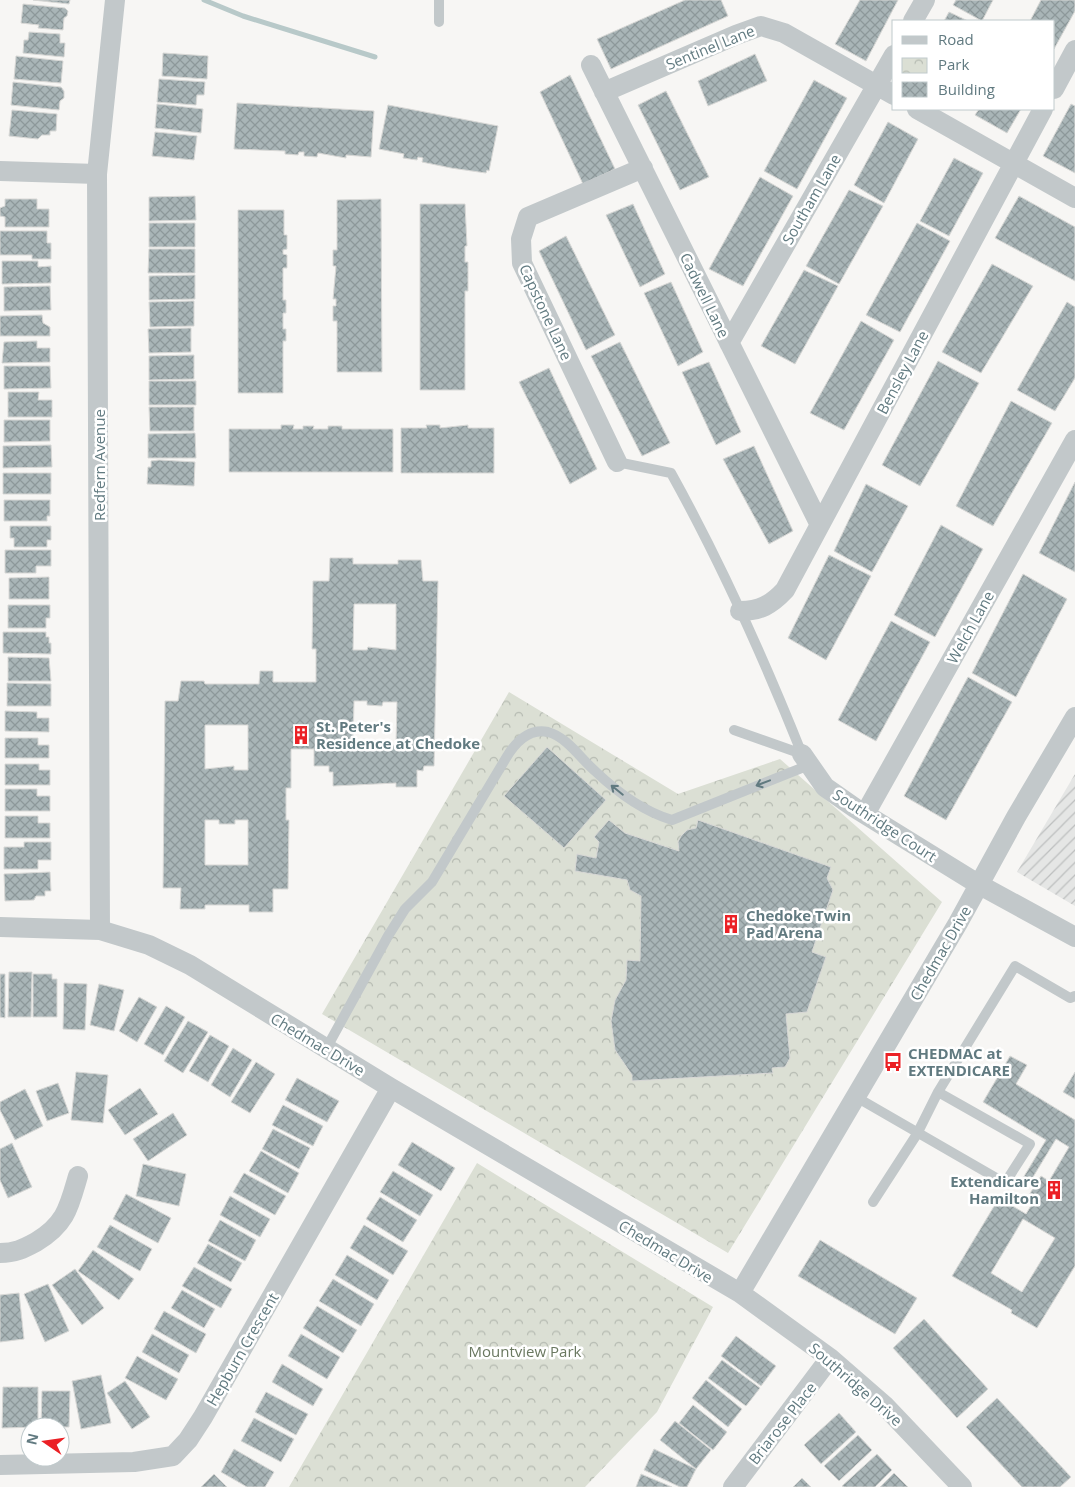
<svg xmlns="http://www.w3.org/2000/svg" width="1075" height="1487" font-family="'Open Sans',sans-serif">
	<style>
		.industrial { fill: url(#industrial-furrows) }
		.park { fill: url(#park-crowns) }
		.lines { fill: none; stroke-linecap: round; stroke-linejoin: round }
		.stream { stroke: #b8c9c9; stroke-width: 5 }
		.building { fill: url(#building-cross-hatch); stroke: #d8d8d6; fill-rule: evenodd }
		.service { stroke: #c2c8ca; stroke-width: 10 }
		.minor { stroke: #c2c8ca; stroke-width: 20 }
		.oneway { stroke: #617a80 }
		.labels { text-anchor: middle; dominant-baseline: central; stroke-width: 5; stroke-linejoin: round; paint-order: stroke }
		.street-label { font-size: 15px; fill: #617a80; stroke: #fff }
		.poi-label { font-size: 15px; font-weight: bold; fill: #617a80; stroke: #fff; text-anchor: start }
		.park-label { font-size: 15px; fill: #6a7860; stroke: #fff }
	</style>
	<defs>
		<pattern id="industrial-furrows" width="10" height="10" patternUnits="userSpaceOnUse" patternTransform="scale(1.25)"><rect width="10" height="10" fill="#e5e6e5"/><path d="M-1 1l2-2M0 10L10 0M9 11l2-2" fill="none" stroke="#bdbfbf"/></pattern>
		<pattern id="park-crowns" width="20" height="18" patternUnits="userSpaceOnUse" patternTransform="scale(1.25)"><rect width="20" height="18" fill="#dbdfd4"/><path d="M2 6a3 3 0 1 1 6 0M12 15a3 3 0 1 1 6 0" fill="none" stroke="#b5bab1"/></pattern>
		<pattern id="building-cross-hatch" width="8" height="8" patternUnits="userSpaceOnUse" patternTransform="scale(1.25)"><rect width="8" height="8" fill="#a9b5b7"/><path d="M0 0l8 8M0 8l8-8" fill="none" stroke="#8d989a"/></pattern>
	</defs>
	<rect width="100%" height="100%" fill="#f7f6f4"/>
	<!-- industrial -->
	<path class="industrial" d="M1075 774V906L1017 872Z"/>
	<!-- park -->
	<path class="park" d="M509 692 678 794 780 759 942 902 728 1253 322 1014Z
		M477 1163 713 1307 657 1412 585 1487H289Z"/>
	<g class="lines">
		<!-- stream -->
		<path class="stream" d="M204 0 243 16 375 57"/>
	</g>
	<!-- building -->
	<path class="building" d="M33 0H70L69 4Z
		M685 0H721L728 16 611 69 597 39Z
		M860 0H898L866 61 835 44Z
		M956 0H993L982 21 953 5Z
		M1041 0H1075V11L1054 49V21H1030Z
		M23 4 65 8 68 11 67 16 64 18 63 30 38 28 39 25 21 23Z
		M949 12 968 21H944Z
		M29 32 60 34V43H65L64 57 23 53 24 40H28Z
		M163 53 208 56 207 79 162 76Z
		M755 54 767 81 708 106 698 81Z
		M16 56 63 61 61 83 14 79Z
		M570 75 615 169 583 184 540 92Z
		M159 79 205 82 204 95H197L196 105 157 102Z
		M814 80 847 98 797 189 764 171Z
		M13 82 61 87 64 91V98L60 101 59 110 11 105Z
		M666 91 709 177 680 190 638 105Z
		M237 103 374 111 371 157 346 155V158L318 153 317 157 304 156V152H299L298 155 285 154V151L234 149Z
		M157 104 203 109 201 133 155 128Z
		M1071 104 1075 106V173L1043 156Z
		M388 105 498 126 489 171 487 170 486 173 451 168 422 162 423 158 418 157 417 160 403 158 404 154 379 149Z
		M979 109H1021L1007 133 975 115Z
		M12 110 57 114 56 131H50V135H42L38 139 9 136Z
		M888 122 918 139 884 203 854 185Z
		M155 132 197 136 194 160 152 156Z
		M954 158 983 173 949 236 920 221Z
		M760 177 793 196 743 286 709 269Z
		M849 190 883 206 839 284 806 266Z
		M195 196 196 220 149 221V197Z
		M1019 196 1075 227V281L995 238Z
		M5 199H37V209H49V227H5V217L0 216V208L5 206Z
		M381 199 382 372H337V321H333V306H336V299H333L336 266H333V250H337V200Z
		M420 204H465L467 246H465V262H468V291H465V390H420Z
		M633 204 665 274 640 287 606 215Z
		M238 210H284V235H287V249L283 250V254L287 255V268H283V300H286V313H283V329H286V341H283V393H238Z
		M149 223H195V247H149Z
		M917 223 950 241 900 332 866 315Z
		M0 231H47V243H51V259H32V255H0Z
		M566 236 615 335 586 350 539 251Z
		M149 249H195V273H148Z
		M2 261H38V267L51 266V283L2 284Z
		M992 264 1033 286 981 373 942 352Z
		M804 270 838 286 795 364 761 346Z
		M195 275V299L149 300V276Z
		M671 282 703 352 678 366 644 293Z
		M50 286 51 310 4 311V287Z
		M194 301V326L150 327 149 302Z
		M1067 302 1075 307V378L1055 411 1017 390Z
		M42 315 43 323 50 327V336H0V316Z
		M861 321 894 340 844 430 810 413Z
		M191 328V352L149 353 148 329Z
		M37 341V348H50V362L2 363 4 342Z
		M620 342 670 443 642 456 591 356Z
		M194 355V379L149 380V356Z
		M938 361 979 383 920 486 882 465Z
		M709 362 741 432 716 445 682 372Z
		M4 366H50L51 388 4 389Z
		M549 368 597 469 570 484 519 382Z
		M149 381H196V405H149Z
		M8 392H39L38 400H52V417H8Z
		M1011 401 1052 423 993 526 956 506Z
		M149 407H194V431H150Z
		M4 420H50V441L4 442Z
		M281 425H294L293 429H303V426H314L313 429H328V426H342V429H393V472H229V429H281Z
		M426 425H440V428L468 425V428H494V473H401V428H427Z
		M195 433 196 458H148V434Z
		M51 445 52 467 3 468V446Z
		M754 446 793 531 769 544 723 459Z
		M159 460 195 462 194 486 147 484 148 467H151V461Z
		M3 473H51V494H3Z
		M1075 482V572L1039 553Z
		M866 484 908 506 872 572 834 551Z
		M4 500H50V516H47V521H4Z
		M941 525 983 549 935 637 894 615Z
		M10 526H51V540H47V547H14V538H10Z
		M5 550H51V566H36V573H5Z
		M829 555 871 576 826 660 788 638Z
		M330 558H353V564H398V560H421L423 581H438L434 766H424L423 771 417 770V787H396V783L333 786V772H329V766H314V749H291V788H286V820H289L288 889H273V912H249V905H205V909H180L181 888H163L165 701H178L181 681H204L205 684H259L260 671H273V682H316V649H312L313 581H329ZM354 604H396V650L368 647 367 650H353ZM354 701H367V705L382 706 383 702H397L396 745H353ZM205 725H248V770H234V766L205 769ZM205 820H219V824H235V820H248V865H205Z
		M1023 574 1067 599 1016 697 972 673Z
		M49 577V599H9V578Z
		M8 605H50V618H46V628H8Z
		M891 621 930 642 876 741 838 720Z
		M3 632H46V637H49V643H51V654L3 653Z
		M8 657 49 658 51 681H8Z
		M968 677 1012 702 946 820 904 796Z
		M7 683 51 684V706H7Z
		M5 711 37 712V718H49V732L5 731Z
		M5 738H38V745H49V758H5Z
		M547 747 606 800 564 848 504 796Z
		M5 764H39V770H50V785H5Z
		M5 789H37V796H50V811H5Z
		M5 816H38V823H50V838H5Z
		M609 820 625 833 679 851 678 842 681 836 687 830 696 828 698 820 831 867 827 878 833 890 812 952 826 957 807 1012 786 1014 790 1058 785 1067 772 1068 773 1073 632 1081V1075L615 1050 611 1021 615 1000 626 980 627 960 640 961 641 896 630 890 627 880 575 871 577 854 596 858 599 842 594 837Z
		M24 842H51V860H38V869H4V847H24Z
		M50 872 51 891H45V896H36L34 900 5 901 4 874Z
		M9 972H32L31 1017H8Z
		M0 974H5V1018L0 1017Z
		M33 974H52V979H57V1017H33Z
		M64 983 87 984 85 1030 63 1029Z
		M99 984 124 990 114 1031 90 1025Z
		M139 997 157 1007 137 1042 119 1031Z
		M166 1006 185 1017 163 1055 144 1044Z
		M188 1021 208 1032 183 1073 164 1061Z
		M210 1035 229 1046 208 1082 189 1071Z
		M233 1048 252 1060 230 1097 211 1085Z
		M1010 1056 1027 1065 1016 1084 1075 1120V1266L1037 1328 1011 1313 1012 1310 952 1276 999 1198 1026 1214 1033 1202 1027 1198 1041 1176 1049 1181 1069 1147 1056 1139 1030 1182 1023 1178 1046 1140 983 1102ZM1023 1219 1055 1238 1022 1292 991 1273Z
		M256 1062 275 1074 250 1113 231 1102Z
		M76 1072 108 1075 103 1123 71 1120Z
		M1075 1072V1099L1063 1092Z
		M297 1078 339 1101 327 1122 285 1100Z
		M58 1083 69 1113 47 1121 36 1091Z
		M140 1088 158 1114 125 1135 108 1110Z
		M25 1089 43 1126 15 1140 0 1110V1102Z
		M283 1105 323 1126 313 1146 272 1125Z
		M173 1113 187 1135 148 1161 133 1139Z
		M273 1129 310 1148 299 1169 262 1149Z
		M412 1142 455 1168 441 1191 398 1165Z
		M12 1143 32 1187 8 1198 0 1180V1149Z
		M261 1151 299 1173 288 1193 249 1171Z
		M143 1164 186 1174 179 1206 136 1196Z
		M393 1171 433 1195 420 1216 380 1192Z
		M244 1173 286 1196 275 1215 233 1192Z
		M126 1194 171 1218 158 1243 113 1219Z
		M230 1196 270 1219 260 1237 220 1215Z
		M380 1197 417 1220 403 1242 366 1219Z
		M220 1220 256 1240 245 1261 208 1241Z
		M110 1225 152 1249 140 1271 97 1247Z
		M364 1225 408 1251 393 1275 350 1248Z
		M820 1240 917 1298 895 1334 798 1276Z
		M208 1244 242 1263 231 1282 197 1263Z
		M93 1250 134 1279 119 1300 78 1271Z
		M347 1255 389 1280 377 1300 335 1275Z
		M194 1267 232 1289 221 1308 182 1286Z
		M75 1269 104 1308 82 1325 52 1285Z
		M333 1279 374 1304 361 1326 319 1301Z
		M48 1284 69 1331 45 1342 24 1294Z
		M182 1290 215 1309 204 1328 171 1308Z
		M19 1293 24 1339 0 1342V1295Z
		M317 1306 357 1330 343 1353 303 1328Z
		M164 1311 206 1334 196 1353 154 1329Z
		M924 1319 988 1389 957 1418 893 1348Z
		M152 1334 189 1355 179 1373 142 1352Z
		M301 1334 340 1357 327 1379 288 1356Z
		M736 1336 776 1366 761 1386 721 1356Z
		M137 1356 178 1379 166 1400 125 1378Z
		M722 1360 760 1388 746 1406 708 1378Z
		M282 1364 323 1389 313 1406 272 1382Z
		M101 1375 111 1423 81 1429 72 1381Z
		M706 1380 742 1409 728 1427 692 1398Z
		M125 1381 150 1417 132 1429 107 1393Z
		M3 1387H38V1427L2 1428Z
		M42 1391H70L69 1427H41Z
		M266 1392 308 1414 296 1435 255 1412Z
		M997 1398 1071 1477 1060 1487H1022L966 1427Z
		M693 1405 727 1432 713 1450 679 1423Z
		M839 1413 856 1432 821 1464 804 1445Z
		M254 1418 294 1439 281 1462 241 1441Z
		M675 1421 711 1450 696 1469 660 1440Z
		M858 1435 872 1450 839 1481 824 1466Z
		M234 1449 274 1472 265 1487H247L221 1472Z
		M654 1449 696 1469 687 1487H680L644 1470Z
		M877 1454 892 1470 875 1487H844L842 1486Z
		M894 1473 908 1487H880Z
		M214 1474 227 1487H201Z
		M641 1474 672 1487H636Z
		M802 1478 811 1487H793Z"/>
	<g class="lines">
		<!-- service -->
		<path class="service" d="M439 22V0
			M617 462 671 473C721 563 764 659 802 754
			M734 730 802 754
			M326 1049 388 936 405 909 432 882 506 758C515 743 529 728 548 732 567 737 581 759 595 771 618 793 642 811 672 820L809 765
			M856 1097 1005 1183 1030 1144 938 1092
			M873 1202 917 1134 938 1092 1015 966 1070 998 1075 996"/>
		<!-- minor -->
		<path class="minor" d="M913 21 925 0
			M591 65 820 525
			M1054 89 1075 50
			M604 92 736 35 761 26 784 33 894 95
			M917 109 1075 198
			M0 171 97 174
			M729 343 894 55
			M617 462 522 263 521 239 528 217 643 168
			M740 611C760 611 771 605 785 590L1043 109
			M802 754 825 787 855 808 978 884 1075 937
			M865 814 1075 440
			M0 927 100 930 149 945 190 965 391 1088 740 1293 958 923 1016 817 1075 717
			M100 930 97 174 115 0
			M0 1253C15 1253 23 1249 36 1242 66 1224 69 1207 78 1176
			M740 1293 830 1358 884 1405 962 1487
			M0 1465 134 1462 173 1456 188 1440 203 1417 391 1088
			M733 1487 830 1358"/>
	</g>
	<!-- one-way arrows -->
	<defs><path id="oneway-shaft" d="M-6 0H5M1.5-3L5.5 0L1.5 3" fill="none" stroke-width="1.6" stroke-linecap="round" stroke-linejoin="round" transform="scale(1.25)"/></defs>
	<g class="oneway">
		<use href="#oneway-shaft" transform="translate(763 783) rotate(159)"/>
		<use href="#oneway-shaft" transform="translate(617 790) rotate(-141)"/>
	</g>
	<!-- icons -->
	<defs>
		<g id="building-bare" transform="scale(1.5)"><path d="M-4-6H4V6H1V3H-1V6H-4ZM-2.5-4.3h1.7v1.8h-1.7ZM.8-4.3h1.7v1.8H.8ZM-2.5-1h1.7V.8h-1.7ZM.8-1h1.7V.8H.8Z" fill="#eb2025" stroke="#fff" stroke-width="2.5" paint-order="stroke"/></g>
		<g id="bus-bare" transform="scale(1.5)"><path d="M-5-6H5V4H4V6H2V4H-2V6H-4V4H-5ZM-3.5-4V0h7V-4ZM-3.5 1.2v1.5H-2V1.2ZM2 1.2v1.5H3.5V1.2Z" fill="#eb2025" stroke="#fff" stroke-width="2.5" paint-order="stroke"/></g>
	</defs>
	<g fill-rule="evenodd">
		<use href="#building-bare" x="301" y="735"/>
		<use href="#building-bare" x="731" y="924"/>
		<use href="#bus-bare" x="893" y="1062"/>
		<use href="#building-bare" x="1054" y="1190"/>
	</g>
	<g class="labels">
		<!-- street labels -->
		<g class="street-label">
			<text transform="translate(710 47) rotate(-22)">Sentinel Lane</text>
			<text transform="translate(811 199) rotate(-60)">Southam Lane</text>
			<text transform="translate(705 295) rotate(64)">Cadwell Lane</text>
			<text transform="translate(546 312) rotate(65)">Capstone Lane</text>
			<text transform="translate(902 372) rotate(-62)">Bensley Lane</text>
			<text transform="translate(99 465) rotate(-90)">Redfern Avenue</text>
			<text transform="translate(970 627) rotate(-61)">Welch Lane</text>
			<text transform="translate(885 825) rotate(33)">Southridge Court</text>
			<text transform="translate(940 953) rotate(-60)">Chedmac Drive</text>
			<text transform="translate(318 1044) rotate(31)">Chedmac Drive</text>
			<text transform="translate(666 1251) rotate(31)">Chedmac Drive</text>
			<text transform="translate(242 1349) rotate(-60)">Hepburn Crescent</text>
			<text transform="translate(856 1384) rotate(41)">Southridge Drive</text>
			<text transform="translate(782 1423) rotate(-52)">Briarose Place</text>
		</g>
		<!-- poi labels -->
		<g class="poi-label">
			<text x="316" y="726">St. Peter's<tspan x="316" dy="17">Residence at Chedoke</tspan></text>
			<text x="746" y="915">Chedoke Twin<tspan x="746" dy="17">Pad Arena</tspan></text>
			<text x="908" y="1053">CHEDMAC at<tspan x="908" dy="17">EXTENDICARE</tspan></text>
			<text x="1039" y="1181" text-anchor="end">Extendicare<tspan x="1039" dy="17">Hamilton</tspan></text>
		</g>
		<!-- park labels -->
		<g class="park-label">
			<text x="525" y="1351">Mountview Park</text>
		</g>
	</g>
	<!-- legend -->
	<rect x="892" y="20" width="162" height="90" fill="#ffffff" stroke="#c0cacc"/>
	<rect x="902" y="36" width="25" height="8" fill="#c2c8ca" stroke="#c0cacc"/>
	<text x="938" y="45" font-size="15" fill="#617a80">Road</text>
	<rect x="902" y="58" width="25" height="15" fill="url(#park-crowns)" stroke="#c0cacc"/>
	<text x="938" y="70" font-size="15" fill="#617a80">Park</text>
	<rect x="902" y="82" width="25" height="15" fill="url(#building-cross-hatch)" stroke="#c0cacc"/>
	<text x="938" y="95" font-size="15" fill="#617a80">Building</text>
	<!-- north arrow -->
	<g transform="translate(45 1442) rotate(283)"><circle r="24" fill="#ffffff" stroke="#c0cacc"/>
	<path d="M0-4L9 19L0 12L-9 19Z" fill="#eb2025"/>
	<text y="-8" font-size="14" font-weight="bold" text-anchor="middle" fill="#617a80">N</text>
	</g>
</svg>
